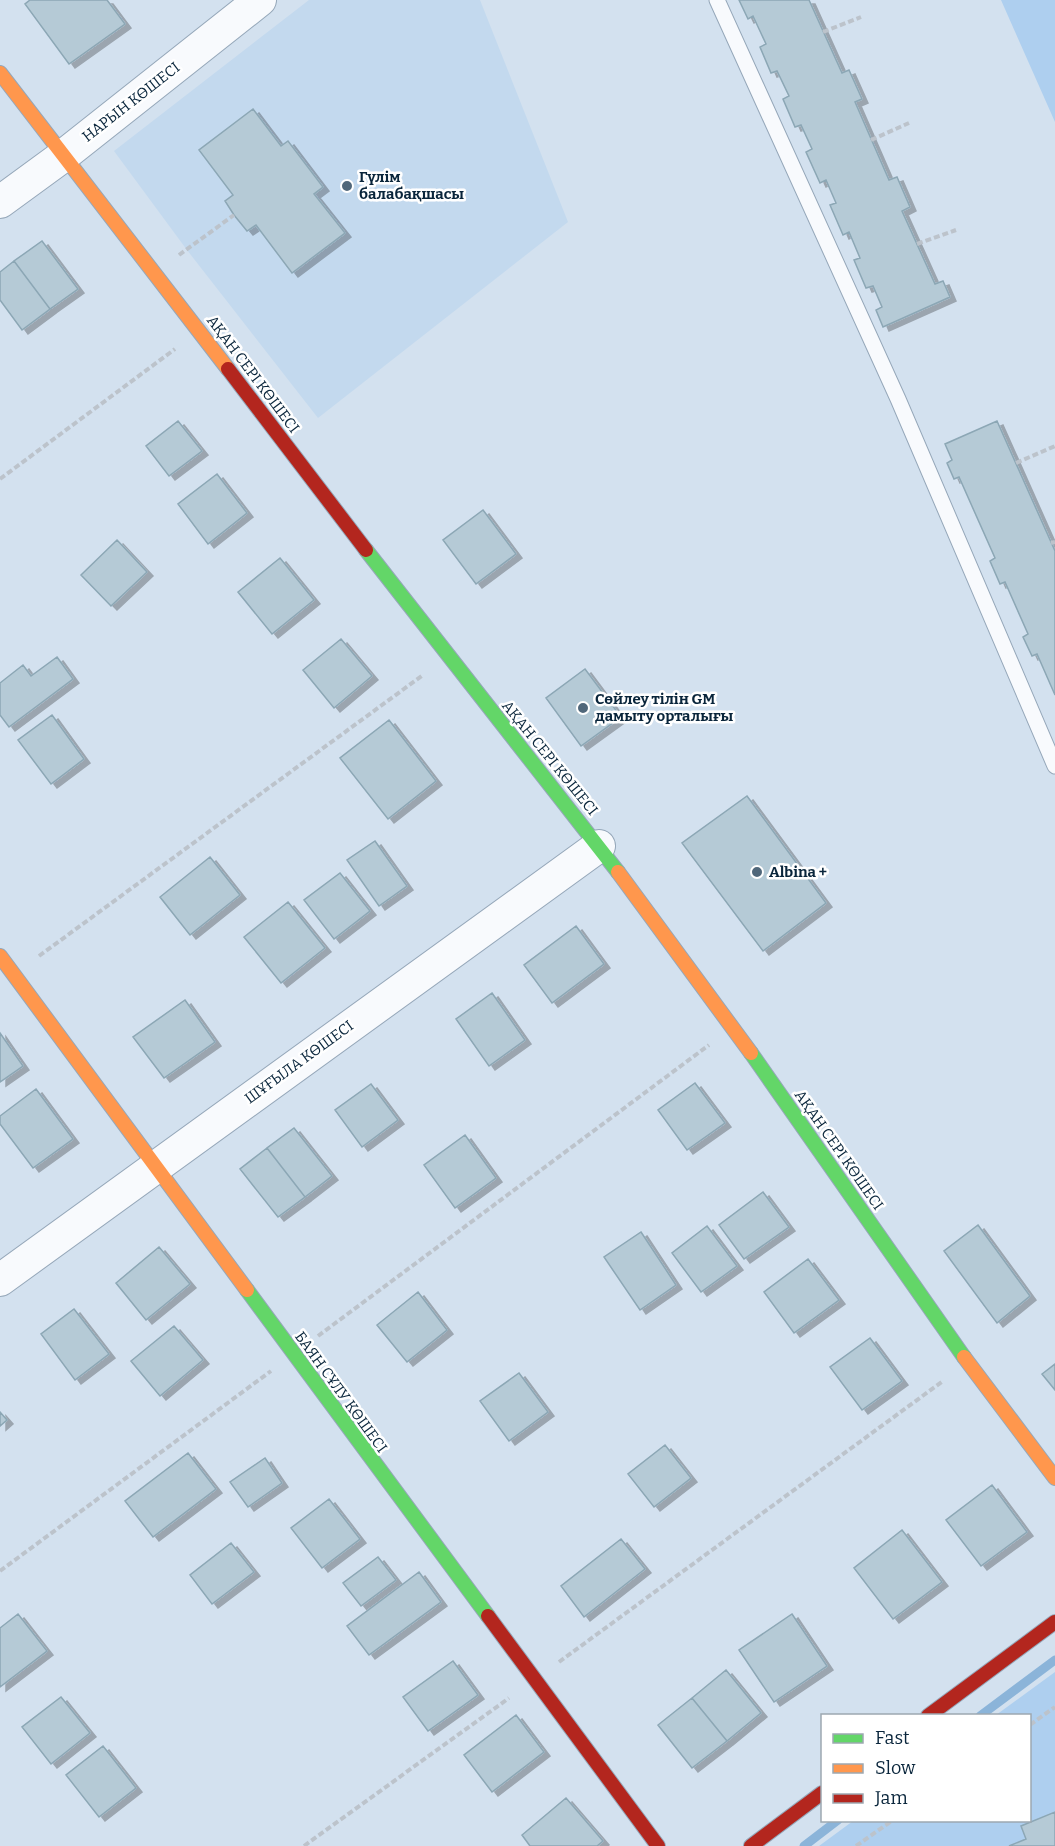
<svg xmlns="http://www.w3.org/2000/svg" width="1055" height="1846" font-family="Bitter,serif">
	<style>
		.built { fill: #c3d9ee }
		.green { fill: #aecfef }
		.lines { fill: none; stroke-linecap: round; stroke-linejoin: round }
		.stream { stroke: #8bb4d9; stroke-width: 9 }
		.building { fill: #b5cad6; stroke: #8ca7b5; stroke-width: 1.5; filter: url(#shadow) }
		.lane-casing { stroke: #95a7b9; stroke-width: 17 }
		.street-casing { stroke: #95a7b9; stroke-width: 34 }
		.fast-casing { stroke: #95a7b9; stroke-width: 16 }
		.slow-casing { stroke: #95a7b9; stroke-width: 16 }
		.jam-casing { stroke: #95a7b9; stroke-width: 16 }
		.path { stroke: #bcc3cb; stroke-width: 4; stroke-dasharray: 6 3; stroke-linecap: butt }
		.lane { stroke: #f8fafd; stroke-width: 15 }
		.street { stroke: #f8fafd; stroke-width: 32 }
		.fast { stroke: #63d668; stroke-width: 14 }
		.slow { stroke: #ff974d; stroke-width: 14 }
		.jam { stroke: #b3261e; stroke-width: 14 }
		.poi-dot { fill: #50677a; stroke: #fff; stroke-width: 2 }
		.labels { text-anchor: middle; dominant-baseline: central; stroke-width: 5; stroke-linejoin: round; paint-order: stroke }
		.street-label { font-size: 15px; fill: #09253b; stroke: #fff }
		.poi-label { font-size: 15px; font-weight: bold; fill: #09253b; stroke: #fff; text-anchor: start }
	</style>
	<defs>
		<filter id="shadow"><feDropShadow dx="6" dy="4" stdDeviation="0" flood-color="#0004"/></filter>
	</defs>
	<rect width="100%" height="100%" fill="#d3e1ef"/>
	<!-- built -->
	<path class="built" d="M309 0H480L568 222 318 418 187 250 114 151Z"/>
	<!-- green -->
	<path class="green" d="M1001 0H1055V122Z
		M1055 1672V1812L1021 1826 1026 1839 1009 1846H819L853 1821 1030 1820V1716L996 1715Z"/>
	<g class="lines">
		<!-- stream -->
		<path class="stream" d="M980 1716 1055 1660
			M804 1846 838 1820"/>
	</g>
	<!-- building -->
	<path class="building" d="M30 0H107L125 24 69 64 25 4Z
		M739 0H809L842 73 849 70 862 99 855 102 889 180 897 177 910 207 902 211 935 284 943 281 950 297 883 327 876 310 882 307 873 286 866 288 854 260 860 258 849 232 843 235 830 205 836 203 826 180 820 183 806 152 812 149 801 125 795 127 783 99 789 96 777 71 771 73 760 47 766 44 753 16 748 19Z
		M253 109 281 146 288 141 323 187 314 194 345 233 292 273 256 225 247 231 234 215 225 201 233 195 199 150Z
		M42 241 78 289 50 309 14 261Z
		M14 261 50 309 22 330 0 300V272Z
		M178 421 202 451 169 476 146 446Z
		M997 421 1055 551V695L1037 654 1032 656 1023 637 1028 634 1005 582 1000 584 990 561 995 558 959 477 954 479 947 463 952 460 945 444Z
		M217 474 247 513 208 544 178 504Z
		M483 510 516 554 476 584 443 540Z
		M117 540 147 572 111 606 81 575Z
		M280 558 314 600 272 634 238 592Z
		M341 639 372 676 334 708 303 670Z
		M57 657 73 679 9 727 0 715V683L23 665 31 676Z
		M585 669 621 717 581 746 546 698Z
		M52 715 84 759 51 784 18 740Z
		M389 720 436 781 388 819 340 758Z
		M747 796 826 903 763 951 682 843Z
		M375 841 407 886 379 906 347 860Z
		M210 857 240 895 190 935 160 897Z
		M340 873 370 911 334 939 304 900Z
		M288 902 325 948 281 983 244 937Z
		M576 926 604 964 552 1003 524 965Z
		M492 993 525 1040 489 1066 456 1019Z
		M185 1000 215 1042 164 1078 133 1037Z
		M0 1033 23 1066 0 1082Z
		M695 1083 725 1123 687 1150 658 1110Z
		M371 1084 398 1120 362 1147 335 1110Z
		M36 1089 73 1139 33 1168 0 1124V1116Z
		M294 1128 332 1176 305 1197 267 1148Z
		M465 1135 496 1178 455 1208 424 1165Z
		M267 1148 305 1197 278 1217 240 1169Z
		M763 1192 789 1227 744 1259 719 1225Z
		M978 1225 1030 1296 997 1323 944 1251Z
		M707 1226 737 1266 701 1292 672 1253Z
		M641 1232 676 1285 640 1310 604 1257Z
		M159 1247 190 1284 146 1320 116 1283Z
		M808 1259 839 1300 794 1333 764 1292Z
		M418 1292 447 1330 407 1362 377 1325Z
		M74 1309 109 1354 75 1380 41 1334Z
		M174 1326 203 1360 160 1396 131 1361Z
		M870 1338 902 1381 862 1410 830 1367Z
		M1055 1364V1390L1042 1374Z
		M519 1373 548 1412 509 1441 480 1401Z
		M0 1412 7 1420 0 1426Z
		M665 1445 691 1478 654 1507 628 1474Z
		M188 1453 216 1489 153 1537 125 1501Z
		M265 1458 282 1483 248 1507 230 1482Z
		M992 1485 1027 1532 981 1566 946 1520Z
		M329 1499 360 1539 322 1568 291 1528Z
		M902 1530 942 1582 893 1619 854 1568Z
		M621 1539 645 1569 584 1617 561 1586Z
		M231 1543 254 1572 212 1604 190 1575Z
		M378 1557 396 1580 361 1606 343 1583Z
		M419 1572 441 1602 369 1655 347 1626Z
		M18 1614 47 1651 0 1687V1628Z
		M792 1614 827 1666 774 1702 739 1650Z
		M453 1661 478 1695 428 1731 403 1697Z
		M726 1670 761 1713 727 1741 692 1698Z
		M61 1697 90 1733 51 1764 22 1727Z
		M692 1698 727 1741 692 1768 658 1725Z
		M516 1715 544 1752 492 1792 464 1755Z
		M103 1746 136 1788 99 1817 66 1775Z
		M566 1798 603 1841 597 1846H530L522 1835Z
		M1055 1812V1846H1009L1026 1839 1021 1826Z"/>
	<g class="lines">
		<!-- lane casing -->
		<g class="lane-casing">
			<path id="lane" d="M717 0 898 399 1055 766"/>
		</g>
		<!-- street casing -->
		<g class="street-casing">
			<path id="street" d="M0 202 63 156 260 0
				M0 1280 599 846"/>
		</g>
		<!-- fast casing -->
		<g class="fast-casing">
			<path id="fast" d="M366 550 618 872
				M751 1053 964 1357
				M247 1290 488 1616"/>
		</g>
		<!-- slow casing -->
		<g class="slow-casing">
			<path id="slow" d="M0 73 228 369
				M618 872 751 1053
				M0 956 247 1290
				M964 1357 1055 1478"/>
		</g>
		<!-- jam casing -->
		<g class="jam-casing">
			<path id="jam" d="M228 369 366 550
				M488 1616 658 1846
				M928 1716 1055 1622
				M751 1846 822 1793"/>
		</g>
		<!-- path -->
		<path class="path" d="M823 32 861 17
			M871 140 909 123
			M917 244 956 230
			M179 255 234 215
			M1016 463 1055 446
			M0 479 175 349
			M1051 543 1055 542
			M39 956 423 675
			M318 1336 709 1045
			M0 1571 271 1371
			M559 1662 943 1381
			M1030 1725 1055 1707
			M304 1846 509 1698
			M856 1846 893 1820"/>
		<!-- lane -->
		<use href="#lane" class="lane"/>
		<!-- street -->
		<use href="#street" class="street"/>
		<!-- fast -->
		<use href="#fast" class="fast"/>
		<!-- slow -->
		<use href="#slow" class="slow"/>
		<!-- jam -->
		<use href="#jam" class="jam"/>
	</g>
	<!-- markers -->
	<g class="poi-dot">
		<circle cx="347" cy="186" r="6"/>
		<circle cx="583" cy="708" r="6"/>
		<circle cx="757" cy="872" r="6"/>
	</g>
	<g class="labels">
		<!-- street labels -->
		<g class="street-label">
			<text transform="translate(131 102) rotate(-38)">НАРЫН КӨШЕСІ</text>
			<text transform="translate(253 374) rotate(53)">АҚАН СЕРІ КӨШЕСІ</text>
			<text transform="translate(550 758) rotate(51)">АҚАН СЕРІ КӨШЕСІ</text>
			<text transform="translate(299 1062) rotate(-36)">ШҰҒЫЛА КӨШЕСІ</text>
			<text transform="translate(839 1150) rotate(55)">АҚАН СЕРІ КӨШЕСІ</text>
			<text transform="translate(341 1392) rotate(54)">БАЯН СҰЛУ КӨШЕСІ</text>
		</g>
		<!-- poi labels -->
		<g class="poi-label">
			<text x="359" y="177">Гүлім<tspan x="359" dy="17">балабақшасы</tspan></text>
			<text x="595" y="699">Сөйлеу тілін GM<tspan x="595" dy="17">дамыту орталығы</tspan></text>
			<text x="769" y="872">Albina +</text>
		</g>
	</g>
	<!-- legend -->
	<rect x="821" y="1714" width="210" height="108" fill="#ffffff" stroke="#9da8b1" stroke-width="1.5"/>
	<rect x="833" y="1734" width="30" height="9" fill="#63d668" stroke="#9da8b1" stroke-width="1.5"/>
	<text x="875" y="1744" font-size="18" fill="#09253b">Fast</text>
	<rect x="833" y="1764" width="30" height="9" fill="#ff974d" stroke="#9da8b1" stroke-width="1.5"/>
	<text x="875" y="1774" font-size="18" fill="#09253b">Slow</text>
	<rect x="833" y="1794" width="30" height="9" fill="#b3261e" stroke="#9da8b1" stroke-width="1.5"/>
	<text x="875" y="1804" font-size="18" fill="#09253b">Jam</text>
</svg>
